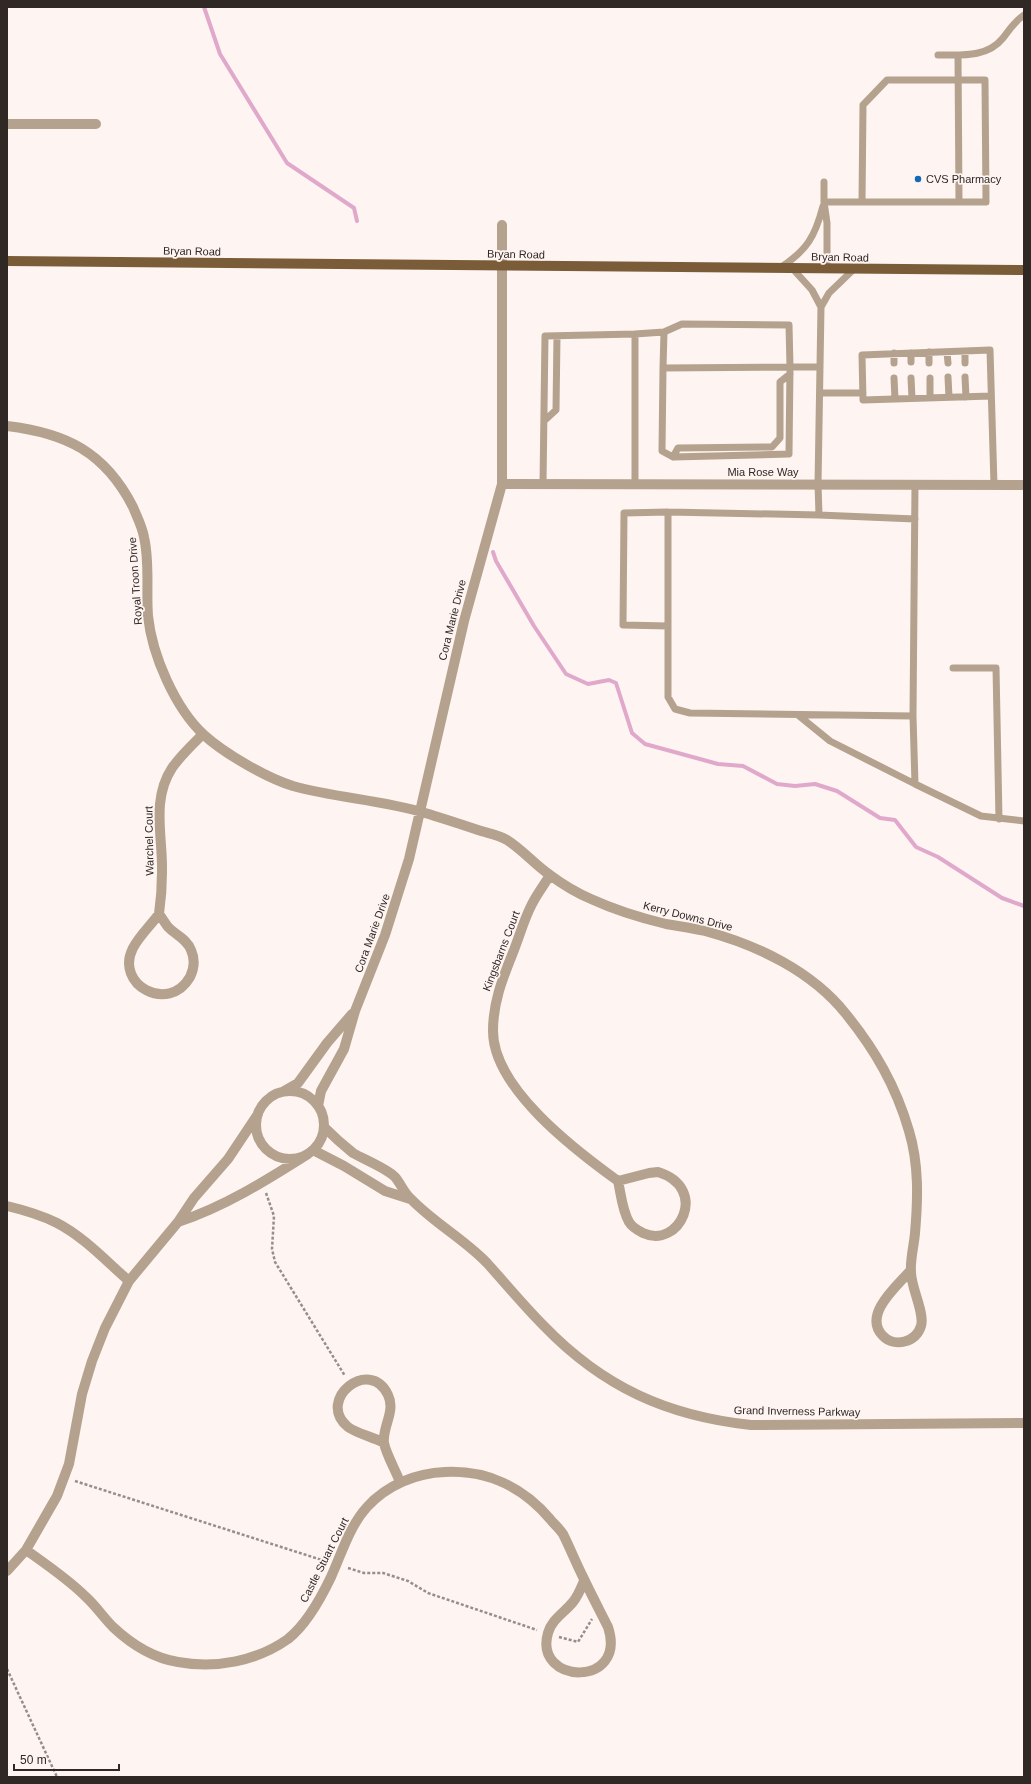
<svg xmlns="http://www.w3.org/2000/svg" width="1031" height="1784" font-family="Arial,sans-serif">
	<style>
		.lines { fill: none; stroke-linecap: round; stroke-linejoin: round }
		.stream { stroke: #e0a9cb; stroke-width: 4 }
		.path { stroke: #978e8b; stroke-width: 2.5; stroke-dasharray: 3 2; stroke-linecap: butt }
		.service { stroke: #b4a28e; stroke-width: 7 }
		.minor { stroke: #b4a28e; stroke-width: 10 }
		.primary { stroke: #7b5c38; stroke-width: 10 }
		.poi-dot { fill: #1568b6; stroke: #fef4f1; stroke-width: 1.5 }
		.labels { text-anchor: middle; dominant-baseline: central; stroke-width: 3.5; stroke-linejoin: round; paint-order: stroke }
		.poi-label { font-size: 11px; fill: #302825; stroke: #fef4f1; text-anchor: start }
		.street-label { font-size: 11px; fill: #302825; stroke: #fef4f1 }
	</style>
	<rect width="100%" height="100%" fill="#fef4f1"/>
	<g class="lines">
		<!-- stream -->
		<path class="stream" d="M204 7 220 54 287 163 354 208 357 221
			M493 552 496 561 534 626 566 674 588 684 609 680 616 683 632 733 645 744 718 764 743 766 777 784 795 786 815 784 837 791 880 818 895 820 916 847 938 857 1002 898 1024 906"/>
		<!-- path -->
		<path class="path" d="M266 1193 274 1216 272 1249 275 1262 345 1376
			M75 1481 325 1561
			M348 1568 364 1573H383L408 1581 428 1593 537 1630
			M559 1637 578 1642 592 1619
			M7 1669 57 1777"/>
		<!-- service -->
		<path class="service" d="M938 55C961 55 987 58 1003 38 1010 29 1014 22 1024 15
			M958 55 959 202
			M824 182V202L827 223V269
			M824 202H986L985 80H887L863 105 862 202
			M780 268C807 250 815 237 823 206
			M792 268 812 290 821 307
			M854 269 829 293 821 307 818 484 819 515 668 512V697L675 709 690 713 913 716 915 485
			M635 334 664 332 682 324 789 325 790 367 663 368 664 332
			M965 351V363
			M929 352V363
			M947 352 948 363
			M894 353V363
			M911 353V362
			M663 368 662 451 673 457 789 454 790 367H820
			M948 377 949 397
			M965 377 966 397
			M894 378 895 399
			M911 378 912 398
			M930 378V398
			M820 393H863
			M991 396 863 400 862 355 990 350 994 485
			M544 421 556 410 557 336
			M673 457 678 448 772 447 780 438V382L790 374
			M543 484 545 336 635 334V484
			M668 512 624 513 623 625 668 626
			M819 515 915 519
			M953 668H996L999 819
			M798 715 830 741 915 784 913 716
			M915 784 981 816 1024 821"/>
		<!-- minor -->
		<path class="minor" d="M7 124H96
			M7 426C66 433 105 452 133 507 137 517 142 526 144 537 150 563 146 589 148 616 152 655 175 708 204 735 225 754 267 778 293 786 336 798 382 800 425 813 442 818 460 824 478 830 487 833 499 835 507 840 523 850 535 865 550 875 562 884 577 893 591 899 615 910 641 918 666 924 679 926 692 928 705 931 757 945 812 971 846 1014 875 1050 896 1086 909 1131 919 1164 918 1199 915 1233 914 1246 910 1259 911 1272 911 1288 925 1313 921 1326 916 1342 895 1348 883 1336 862 1315 897 1286 910 1271
			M502 484 1024 485
			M550 875C544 885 537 894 532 904 524 919 519 938 512 955 502 980 493 1003 493 1031 493 1088 575 1150 618 1181
			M159 914C162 918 165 923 168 927 176 935 187 939 191 950 195 959 194 969 190 977 169 1014 114 985 133 948 139 936 151 925 159 914Z
			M159 914C161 900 162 886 162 872 163 837 151 800 172 768 181 755 192 745 203 734
			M284 1091 298 1083 327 1043 352 1014
			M256 1125a34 34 0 1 1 68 0a34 34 0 1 1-68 0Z
			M318 1106 321 1091 344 1049 355 1011 385 935 409 859 464 621 502 484V225
			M258 1114 228 1159 194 1198 178 1222C224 1207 267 1180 308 1154
			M324 1127C333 1136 343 1145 353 1153 365 1160 386 1168 395 1177 401 1184 404 1193 411 1199 434 1223 464 1239 487 1263 506 1284 524 1306 544 1326 603 1387 667 1416 751 1425L1024 1423
			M313 1150 344 1166 385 1191 410 1199
			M658 1172C710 1188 679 1250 643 1233 637 1230 632 1227 629 1222 622 1210 621 1194 618 1181L649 1173Z
			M7 1206C24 1210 41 1215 57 1223 84 1237 106 1261 129 1281
			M384 1443C373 1437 358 1434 348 1427 315 1400 370 1356 388 1395 396 1411 382 1427 384 1443 386 1454 396 1471 400 1482
			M26 1550C47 1565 68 1579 86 1597 96 1606 103 1617 113 1627 131 1644 153 1658 178 1662 216 1669 257 1661 288 1639 307 1624 321 1598 331 1577 342 1553 349 1527 367 1507 387 1485 416 1473 445 1472 487 1470 523 1487 550 1519 554 1524 559 1528 563 1534 570 1548 576 1563 583 1577 591 1594 600 1611 608 1627 628 1688 533 1685 548 1633 552 1619 564 1613 573 1602 578 1596 581 1588 584 1581
			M7 1571 26 1550 57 1496 69 1464 82 1394 92 1361 105 1328 129 1281 178 1222"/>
		<!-- primary -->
		<path class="primary" d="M7 261 1024 270"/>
	</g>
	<!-- markers -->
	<circle class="poi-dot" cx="918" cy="179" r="4"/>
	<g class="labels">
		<!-- poi labels -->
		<g class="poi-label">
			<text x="926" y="179">CVS Pharmacy</text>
		</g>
		<!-- street labels -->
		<g class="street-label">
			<text transform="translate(192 251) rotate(1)">Bryan Road</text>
			<text transform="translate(516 254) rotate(1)">Bryan Road</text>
			<text transform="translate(840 257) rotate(1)">Bryan Road</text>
			<text x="763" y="472">Mia Rose Way</text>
			<text transform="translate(135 581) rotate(-94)">Royal Troon Drive</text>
			<text transform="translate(452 620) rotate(-76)">Cora Marie Drive</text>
			<text transform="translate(149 841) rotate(-91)">Warchel Court</text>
			<text transform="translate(688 916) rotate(14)">Kerry Downs Drive</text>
			<text transform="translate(372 933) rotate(-70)">Cora Marie Drive</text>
			<text transform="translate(501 951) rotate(-69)">Kingsbarns Court</text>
			<text transform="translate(797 1411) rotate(1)">Grand Inverness Parkway</text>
			<text transform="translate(324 1560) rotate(-63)">Castle Stuart Court</text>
		</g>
	</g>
	<!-- border -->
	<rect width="1031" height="1784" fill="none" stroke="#302825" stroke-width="16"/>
	<!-- scale -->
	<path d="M14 1764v6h105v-6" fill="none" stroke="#302825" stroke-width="2"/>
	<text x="20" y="1764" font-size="12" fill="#302825" stroke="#fef4f1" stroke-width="3" paint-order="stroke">50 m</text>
</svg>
